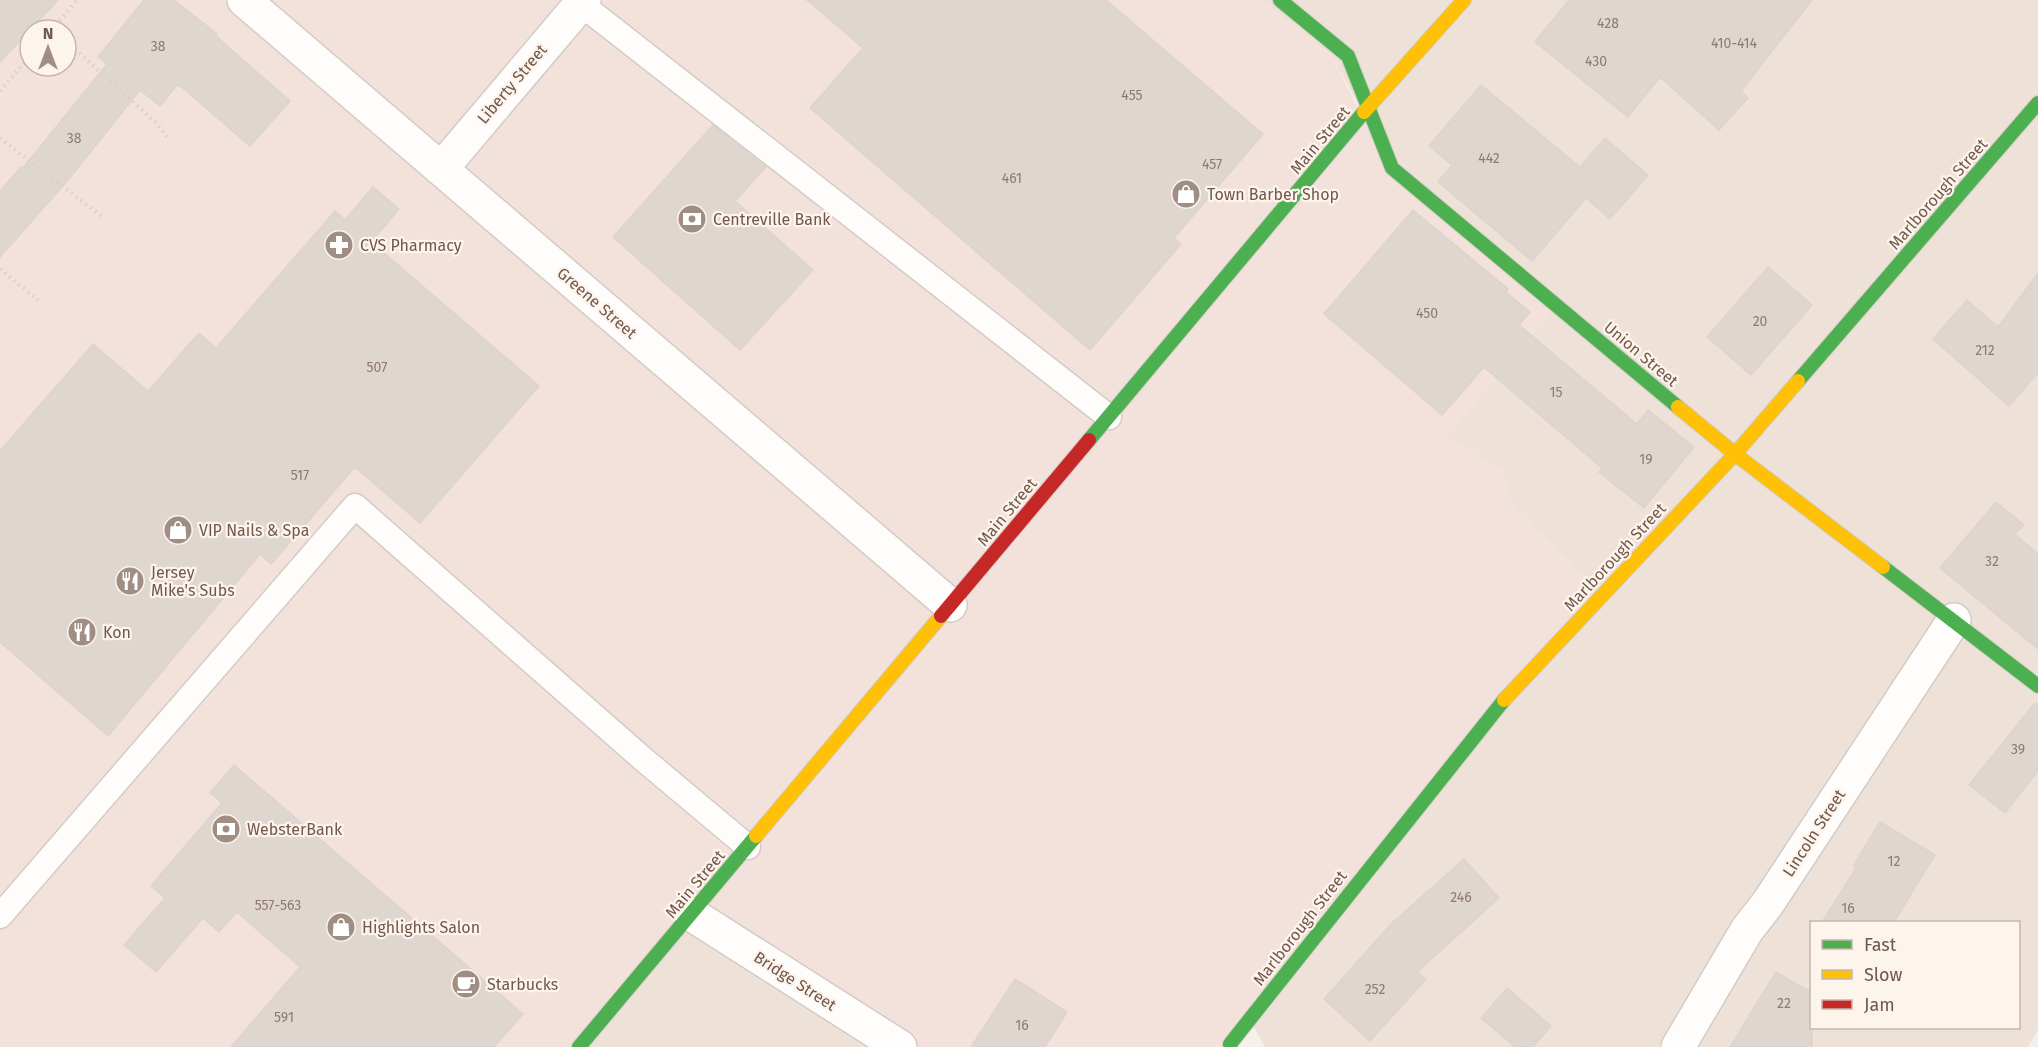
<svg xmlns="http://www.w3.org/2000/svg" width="2038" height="1047" font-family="'Fira Sans',sans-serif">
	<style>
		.residential { fill: #eee2d8; fill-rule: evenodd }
		.commercial { fill: #f3e2db; fill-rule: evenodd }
		.building { fill: #dfd6d0; stroke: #ded3cd; stroke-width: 1.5 }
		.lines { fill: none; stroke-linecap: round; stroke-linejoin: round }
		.lane-casing { stroke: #d3ccc6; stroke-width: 27 }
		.street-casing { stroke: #d3ccc6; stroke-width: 36 }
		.fast-casing { stroke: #d4ccc6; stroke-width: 16 }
		.slow-casing { stroke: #d4ccc6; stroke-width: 16 }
		.jam-casing { stroke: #d4ccc6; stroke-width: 16 }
		.path { stroke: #d7cfcb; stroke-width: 4; stroke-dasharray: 1.5 4.5; stroke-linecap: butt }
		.lane { stroke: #fefdfc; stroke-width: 24 }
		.street { stroke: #fefdfc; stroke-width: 33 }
		.fast { stroke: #4caf50; stroke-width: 14 }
		.slow { stroke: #ffc107; stroke-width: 14 }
		.jam { stroke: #c62828; stroke-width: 14 }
		.labels { text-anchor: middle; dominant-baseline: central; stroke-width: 4.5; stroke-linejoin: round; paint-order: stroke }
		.number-label { font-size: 14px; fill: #8f7a70 }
		.street-label { font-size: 16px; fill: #71574d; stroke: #fdf5ec }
		.poi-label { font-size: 16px; fill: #71574d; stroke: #fdf5ec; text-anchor: start }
	</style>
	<rect width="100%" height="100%" fill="#f6f0ea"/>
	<!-- residential -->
	<path class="residential" d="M1261 0H2038V1030L2028 1047H1265L1250 1020 1595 588 1515 510 1502 470 1446 437 1551 312 1392 166 1332 56ZM1812 922H2018V1028H1812Z
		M683 917 890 1047H573Z"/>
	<!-- commercial -->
	<path class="commercial" d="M0 0H1261L1332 56 1367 126 1551 312 1447 437 1502 470 1515 510 1595 588 1226 1047H890L699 916 573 1047H0ZM30 30H66V66H30Z"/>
	<!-- building -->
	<path class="building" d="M0 0H58L0 62Z
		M144 0H174L217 34 216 36 290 101 250 146 178 84 160 106 140 90 68 180 0 257V191L21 167 23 168 107 64 98 57Z
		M807 0H1106L1263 134 1174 238 1181 244 1090 350 810 108 863 48Z
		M1569 0H1812L1741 91 1748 98 1719 130 1660 77 1628 117 1535 42Z
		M1481 85 1580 167 1605 138 1648 175 1610 219 1586 198 1532 261 1438 182 1452 165 1429 146Z
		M713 125 766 167 735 201 813 270 740 350 613 237Z
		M373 187 399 209 371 242 539 386 420 523 355 467 271 564 260 554 108 736 0 642V451L93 344 148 391 199 333 216 348 335 211 345 220Z
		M1413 210 1508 289 1506 292 1530 312 1519 325 1637 424 1648 410 1694 447 1644 508 1599 472 1602 468 1484 367 1442 415 1324 314Z
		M1768 267 1812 305 1751 375 1707 337Z
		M2038 273V373L2009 406 1933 339 1967 300 1998 327Z
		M1996 502 2024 525 2015 534 2038 554V649L1940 568Z
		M2034 704H2038V771L2005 813 1969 785Z
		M234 765 523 1014 494 1047H231L300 967 237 912 219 932 203 918 156 972 124 945 165 898 151 886 222 803 210 793Z
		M1880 822 1935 855 1894 922H1822L1856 868 1853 866Z
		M1464 859 1499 898 1417 972 1426 979 1370 1041 1324 999 1391 924Z
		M1776 972 1812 993V1047H1730Z
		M1015 979 1067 1012 1045 1047H971Z
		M1507 988 1551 1026 1533 1047H1515L1481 1018Z"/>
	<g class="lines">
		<!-- lane casing -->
		<g class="lane-casing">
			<path id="lane" d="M581 4 1109 417
				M0 916 355 506 643 759 748 847"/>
		</g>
		<!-- street casing -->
		<g class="street-casing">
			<path id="street" d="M244 0 950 605
				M441 169 584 0
				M691 914 900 1047
				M1678 1047 1747 930 1768 903 1954 620"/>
		</g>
		<!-- fast casing -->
		<g class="fast-casing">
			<path id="fast" d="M1280 0 1348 56 1392 168 1678 407
				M1798 381 2038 103
				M1089 440 1364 112
				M1883 567 2038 686
				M1230 1044 1504 700
				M579 1047 756 836"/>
		</g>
		<!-- slow casing -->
		<g class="slow-casing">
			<path id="slow" d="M1364 112 1464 0
				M1678 407 1735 454 1883 567
				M1504 700 1735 454 1798 381
				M756 836 941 616"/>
		</g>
		<!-- jam casing -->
		<g class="jam-casing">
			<path id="jam" d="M941 616 1089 440"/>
		</g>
		<!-- path -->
		<path class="path" d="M52 30 77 0
			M66 41 156 123 167 137
			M0 91 30 56
			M0 138 104 218
			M0 269 40 302"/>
		<!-- lane -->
		<use href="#lane" class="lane"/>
		<!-- street -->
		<use href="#street" class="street"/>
		<!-- fast -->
		<use href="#fast" class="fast"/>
		<!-- slow -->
		<use href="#slow" class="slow"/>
		<!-- jam -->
		<use href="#jam" class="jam"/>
	</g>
	<!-- icons -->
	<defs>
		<g id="shop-disc" transform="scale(1.5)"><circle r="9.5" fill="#a08d84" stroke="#fdf5ec"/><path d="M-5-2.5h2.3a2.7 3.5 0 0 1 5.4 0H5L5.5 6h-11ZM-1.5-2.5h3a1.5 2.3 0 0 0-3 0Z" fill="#fff"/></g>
		<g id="bank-disc" transform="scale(1.5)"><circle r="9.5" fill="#a08d84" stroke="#fdf5ec"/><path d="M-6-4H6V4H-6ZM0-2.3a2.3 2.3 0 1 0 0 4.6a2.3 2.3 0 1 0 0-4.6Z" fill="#fff"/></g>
		<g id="pharmacy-disc" transform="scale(1.5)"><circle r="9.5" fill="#a08d84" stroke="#fdf5ec"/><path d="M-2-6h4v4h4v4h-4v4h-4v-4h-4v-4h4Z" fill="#fff"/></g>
		<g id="restaurant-disc" transform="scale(1.5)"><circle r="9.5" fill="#a08d84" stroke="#fdf5ec"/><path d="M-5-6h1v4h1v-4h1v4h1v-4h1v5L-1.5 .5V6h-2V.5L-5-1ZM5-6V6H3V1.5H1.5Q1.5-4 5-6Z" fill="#fff"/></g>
		<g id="cafe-disc" transform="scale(1.5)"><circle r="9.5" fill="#a08d84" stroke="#fdf5ec"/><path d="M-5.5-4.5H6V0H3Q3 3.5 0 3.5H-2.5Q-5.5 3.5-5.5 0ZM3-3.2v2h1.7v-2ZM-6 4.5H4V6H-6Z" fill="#fff"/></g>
	</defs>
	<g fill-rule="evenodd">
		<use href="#shop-disc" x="1186" y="194"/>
		<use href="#bank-disc" x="692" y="219"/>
		<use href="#pharmacy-disc" x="339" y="245"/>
		<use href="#shop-disc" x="178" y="530"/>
		<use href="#restaurant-disc" x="130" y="581"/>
		<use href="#restaurant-disc" x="82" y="632"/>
		<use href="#bank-disc" x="226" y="829"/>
		<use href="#shop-disc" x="341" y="927"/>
		<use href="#cafe-disc" x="466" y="984"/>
	</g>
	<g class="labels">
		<!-- number labels -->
		<g class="number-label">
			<text x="1608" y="23">428</text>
			<text x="1734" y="43">410-414</text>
			<text x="158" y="46">38</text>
			<text x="1596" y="61">430</text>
			<text x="1132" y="95">455</text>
			<text x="74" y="138">38</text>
			<text x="1489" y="158">442</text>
			<text x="1212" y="164">457</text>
			<text x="1012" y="178">461</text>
			<text x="1427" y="313">450</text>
			<text x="1760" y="321">20</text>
			<text x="1985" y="350">212</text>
			<text x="377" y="367">507</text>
			<text x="1556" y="392">15</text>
			<text x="1646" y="459">19</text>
			<text x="300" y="475">517</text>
			<text x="1992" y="561">32</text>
			<text x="2018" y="749">39</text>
			<text x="1894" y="861">12</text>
			<text x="1461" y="897">246</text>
			<text x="278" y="905">557-563</text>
			<text x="1848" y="908">16</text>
			<text x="1375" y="989">252</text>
			<text x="1784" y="1003">22</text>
			<text x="284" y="1017">591</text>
			<text x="1022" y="1025">16</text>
		</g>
		<!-- street labels -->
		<g class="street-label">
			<text transform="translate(512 84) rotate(-50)">Liberty Street</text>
			<text transform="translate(1320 140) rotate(-50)">Main Street</text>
			<text transform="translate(1938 194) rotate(-49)">Marlborough Street</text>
			<text transform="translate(597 303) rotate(41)">Greene Street</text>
			<text transform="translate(1641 354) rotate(40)">Union Street</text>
			<text transform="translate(1007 512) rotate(-50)">Main Street</text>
			<text transform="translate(1615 557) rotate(-47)">Marlborough Street</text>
			<text transform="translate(1814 833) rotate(-57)">Lincoln Street</text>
			<text transform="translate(695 884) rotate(-50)">Main Street</text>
			<text transform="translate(1300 928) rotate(-52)">Marlborough Street</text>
			<text transform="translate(795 981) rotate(33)">Bridge Street</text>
		</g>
		<!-- poi labels -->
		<g class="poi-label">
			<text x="1207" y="194">Town Barber Shop</text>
			<text x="713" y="219">Centreville Bank</text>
			<text x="360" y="245">CVS Pharmacy</text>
			<text x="199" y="530">VIP Nails &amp; Spa</text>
			<text x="151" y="572">Jersey<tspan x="151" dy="18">Mike's Subs</tspan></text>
			<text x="103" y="632">Kon</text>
			<text x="247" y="829">WebsterBank</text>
			<text x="362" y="927">Highlights Salon</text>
			<text x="487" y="984">Starbucks</text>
		</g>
	</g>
	<!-- legend -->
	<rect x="1810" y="921" width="210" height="108" fill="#fdf5ec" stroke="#c5b6ac" stroke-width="1.5"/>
	<rect x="1822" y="940" width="30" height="9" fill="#4caf50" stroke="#c5b6ac" stroke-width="1.5"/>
	<text x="1864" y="951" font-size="18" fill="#71574d">Fast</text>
	<rect x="1822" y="970" width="30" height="9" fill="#ffc107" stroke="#c5b6ac" stroke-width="1.5"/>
	<text x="1864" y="981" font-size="18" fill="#71574d">Slow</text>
	<rect x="1822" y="1000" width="30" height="9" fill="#c62828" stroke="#c5b6ac" stroke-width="1.5"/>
	<text x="1864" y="1011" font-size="18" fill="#71574d">Jam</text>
	<!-- north arrow -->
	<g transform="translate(48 48)"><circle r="28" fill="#fdf5ec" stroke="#c5b6ac" stroke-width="1.5"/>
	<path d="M0-4.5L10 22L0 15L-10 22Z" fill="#a08d84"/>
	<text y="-9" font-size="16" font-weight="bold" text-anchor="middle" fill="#71574d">N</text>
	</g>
</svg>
